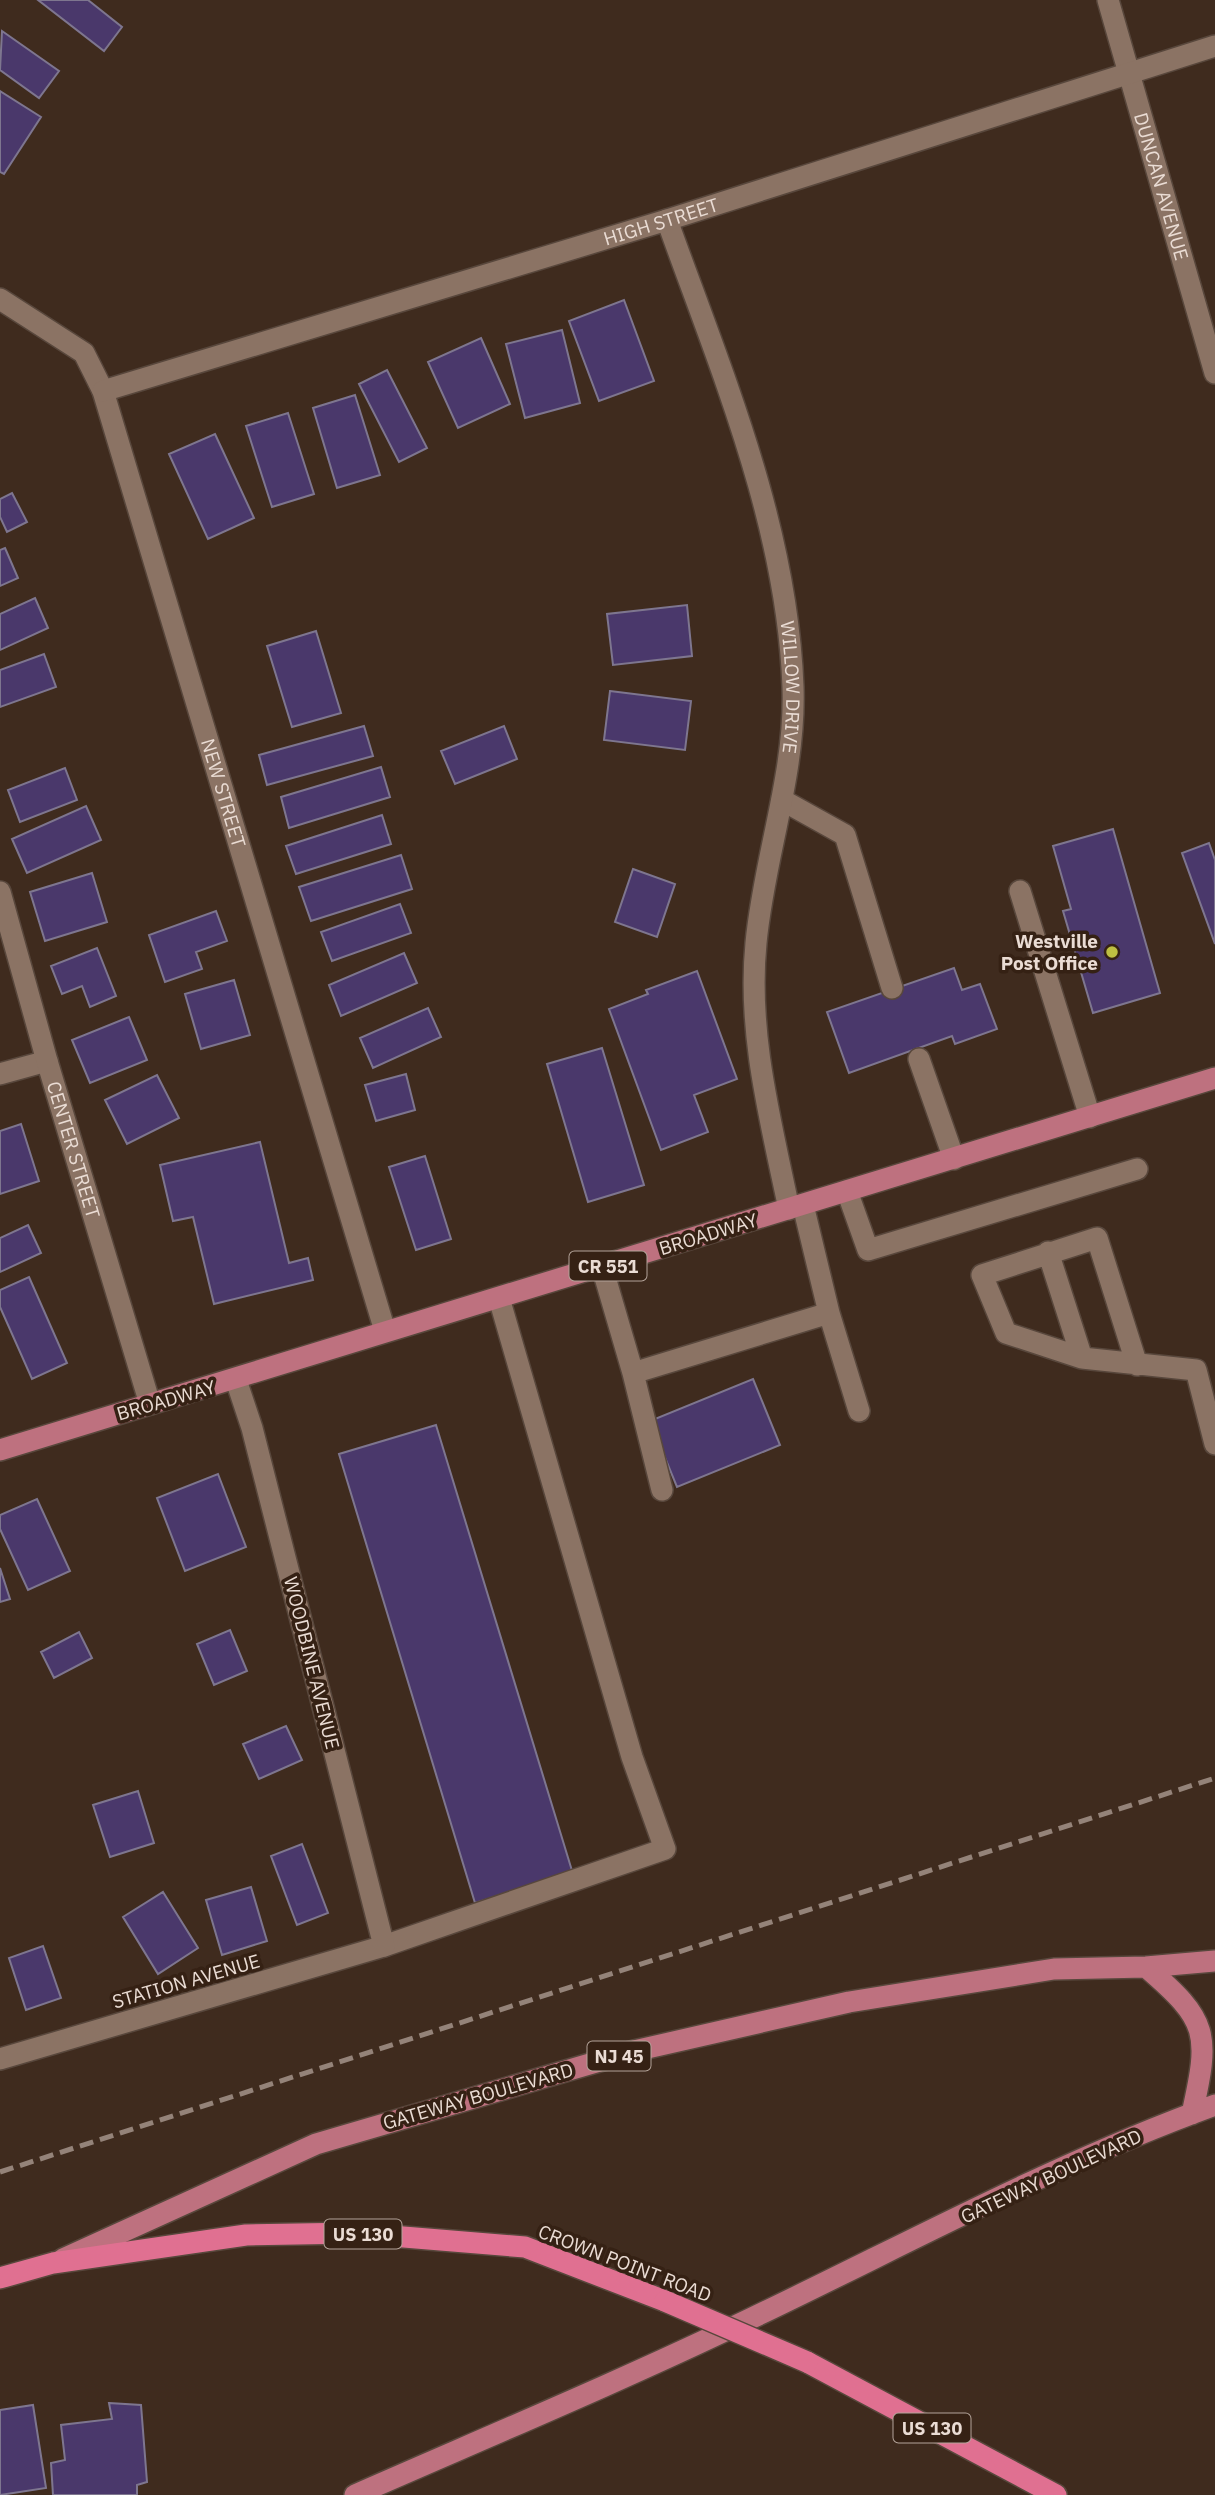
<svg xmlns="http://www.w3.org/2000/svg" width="1215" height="2495" font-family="'IBM Plex Sans',sans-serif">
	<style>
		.building { fill: #4a386b; stroke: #7e768f; stroke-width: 2 }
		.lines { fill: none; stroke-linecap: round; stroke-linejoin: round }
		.lane-casing { stroke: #58473c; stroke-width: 24 }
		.street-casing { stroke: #58473c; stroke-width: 24 }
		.primary-casing { stroke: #58473c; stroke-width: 24 }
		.highway-casing { stroke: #58473c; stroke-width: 24 }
		.lane { stroke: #8b7364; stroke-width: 21 }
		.street { stroke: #8b7364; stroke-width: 21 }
		.primary { stroke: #be717f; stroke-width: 21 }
		.highway { stroke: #e07091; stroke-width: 21 }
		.rail { stroke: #948379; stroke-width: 5; stroke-dasharray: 14 7; stroke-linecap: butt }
		.highway-bridge-casing { stroke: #58473c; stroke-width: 24; stroke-linecap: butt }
		.highway-bridge { stroke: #e07091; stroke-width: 21 }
		.poi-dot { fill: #bebf42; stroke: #352114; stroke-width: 2.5 }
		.labels { text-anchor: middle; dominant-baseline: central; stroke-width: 7; stroke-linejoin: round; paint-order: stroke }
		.shield { fill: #352114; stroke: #b4a49a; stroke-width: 2 }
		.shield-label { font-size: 18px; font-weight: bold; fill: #eadcd4 }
		.street-label { font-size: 19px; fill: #eadcd4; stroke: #352114 }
		.poi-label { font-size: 19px; font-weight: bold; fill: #eadcd4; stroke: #352114; text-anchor: end }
	</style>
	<rect width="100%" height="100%" fill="#3f2b1e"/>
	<!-- building -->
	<path class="building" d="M38 0H88L122 27 104 51Z
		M2 31 59 71 39 98 0 70Z
		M0 91 41 117 4 174 0 172Z
		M624 300 654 381 599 401 569 321Z
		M562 330 580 403 525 418 506 344Z
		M481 338 510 404 458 428 428 362Z
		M387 370 427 448 399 462 359 384Z
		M355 395 380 475 337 488 313 408Z
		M288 413 314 494 272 507 246 426Z
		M215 434 254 518 208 539 169 454Z
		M12 493 27 522 7 532 0 517V499Z
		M5 548 18 578 0 586V550Z
		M35 598 48 628 0 650V614Z
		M687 605 692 656 613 665 607 614Z
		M316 631 341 713 292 727 267 646Z
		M44 654 56 687 0 707V670Z
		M610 691 691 701 685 750 604 740Z
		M364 726 373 756 267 785 259 755Z
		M504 726 517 759 455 784 441 751Z
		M381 767 390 797 289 828 281 797Z
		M65 768 77 800 20 822 8 790Z
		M86 806 101 840 27 873 12 839Z
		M382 815 391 844 296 874 286 846Z
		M1113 829 1160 993 1093 1013 1063 911 1071 909 1053 846Z
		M1209 843 1215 860V944L1182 853Z
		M401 855 412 889 311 921 299 887Z
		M633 869 675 884 657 937 615 922Z
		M92 873 107 922 45 941 30 892Z
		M400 904 411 933 332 961 321 932Z
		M216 911 227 941 196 952 202 969 165 982 149 935Z
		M97 948 116 996 90 1007 82 986 62 994 51 966Z
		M404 953 417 983 341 1016 329 985Z
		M954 968 962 990 980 984 997 1029 955 1044 952 1036 849 1073 827 1012Z
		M697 971 737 1079 694 1095 708 1132 661 1150 609 1009 648 994 646 990Z
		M234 980 250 1035 201 1049 185 994Z
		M428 1008 441 1037 373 1068 360 1038Z
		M129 1017 147 1060 90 1083 72 1040Z
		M602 1048 644 1185 588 1202 547 1064Z
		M406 1074 415 1110 376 1121 365 1085Z
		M157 1075 179 1118 127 1144 105 1100Z
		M21 1124 39 1181 0 1194V1131Z
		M260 1142 289 1263 308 1258 313 1280 214 1304 193 1217 173 1221 160 1165Z
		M425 1156 451 1239 416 1250 389 1167Z
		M28 1225 41 1253 0 1272V1238Z
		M29 1277 67 1363 32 1379 0 1307V1290Z
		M753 1379 780 1445 677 1487 650 1421Z
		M436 1425 573 1874 475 1903 339 1454Z
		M218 1474 246 1547 185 1571 157 1498Z
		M37 1499 70 1571 28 1590 0 1529V1515Z
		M0 1568 10 1599 0 1602Z
		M230 1630 247 1671 214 1685 197 1644Z
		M79 1632 92 1658 54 1678 41 1652Z
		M286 1726 302 1760 259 1779 243 1744Z
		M138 1791 154 1843 110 1857 93 1805Z
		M302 1844 328 1913 297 1925 271 1856Z
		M251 1887 267 1941 222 1955 206 1900Z
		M163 1892 198 1948 158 1974 123 1917Z
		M43 1946 61 1998 26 2010 9 1958Z
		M109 2403 141 2405 147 2482 137 2485V2495H53L51 2463 65 2460 61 2425 112 2419Z
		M33 2405 46 2488 0 2495V2410Z"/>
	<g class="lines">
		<!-- lane casing -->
		<g class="lane-casing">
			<path id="lane" d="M782 800 845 835 892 988
				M1020 891 1090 1117
				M919 1059 954 1159
				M0 1074 47 1061
				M847 1191 868 1250 1137 1169
				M1048 1252 1082 1358
				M602 1267 633 1373 829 1313 803 1205
				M829 1313 859 1411
				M1137 1365 1097 1238 982 1275 1006 1333 1082 1358 1196 1370 1215 1444
				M633 1373 662 1490
				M384 1946 665 1849 632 1757 499 1298"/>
		</g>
		<!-- street casing -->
		<g class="street-casing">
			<g id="street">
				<path id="s1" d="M1108 0 1215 373"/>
				<path id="s2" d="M667 220C721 371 787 524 793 687 796 774 764 857 756 943 747 1033 771 1122 789 1209"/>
				<path id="s3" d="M0 299 84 353 103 391 385 1331"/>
				<path id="s4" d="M103 391 667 220 1215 46"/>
				<path id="s5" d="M0 892 47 1061 150 1404"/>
				<path d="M0 2059 384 1946 252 1428 236 1380"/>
			</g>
		</g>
		<!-- primary casing -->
		<g class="primary-casing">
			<path id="primary" d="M0 1450 1215 1078
				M1146 1967C1209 2021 1210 2033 1192 2114
				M63 2259 316 2144 634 2051 849 2002 1054 1969 1146 1967 1215 1961
				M355 2495C487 2437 621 2381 752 2318 905 2245 1055 2163 1215 2105"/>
		</g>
		<!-- highway casing -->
		<g class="highway-casing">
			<path id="highway" d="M0 2278 53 2263 246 2235 355 2233 525 2247 665 2301
				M807 2362 1056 2495"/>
		</g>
		<!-- lane -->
		<use href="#lane" class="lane"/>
		<!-- street -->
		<use href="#street" class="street"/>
		<!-- primary -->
		<use href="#primary" class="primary"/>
		<!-- highway -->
		<use href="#highway" class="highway"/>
		<!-- rail -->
		<path class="rail" d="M0 2172 1215 1778"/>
		<!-- highway-bridge casing -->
		<g class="highway-bridge-casing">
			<path id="highway-bridge" d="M665 2301 807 2362"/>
		</g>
		<!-- highway-bridge -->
		<use href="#highway-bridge" class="highway-bridge"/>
	</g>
	<!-- markers -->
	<circle class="poi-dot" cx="1112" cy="952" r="7"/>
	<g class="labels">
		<!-- shield labels -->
		<g class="shield">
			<rect x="569.5" y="1251.5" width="77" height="29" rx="5"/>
			<rect x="587.5" y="2041.5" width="63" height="29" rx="5"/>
			<rect x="324.5" y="2219.5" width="77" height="29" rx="5"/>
			<rect x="893.5" y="2413.5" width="77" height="29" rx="5"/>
		</g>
		<g class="shield-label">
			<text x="608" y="1266">CR 551</text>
			<text x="619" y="2056">NJ 45</text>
			<text x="363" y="2234">US 130</text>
			<text x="932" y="2428">US 130</text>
		</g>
		<!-- street labels -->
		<g class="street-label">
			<text stroke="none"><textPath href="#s1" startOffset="194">DUNCAN AVENUE</textPath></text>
			<text stroke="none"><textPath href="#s4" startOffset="583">HIGH STREET</textPath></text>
			<text stroke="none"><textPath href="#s2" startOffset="486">WILLOW DRIVE</textPath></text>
			<text stroke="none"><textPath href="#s3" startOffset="562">NEW STREET</textPath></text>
			<text stroke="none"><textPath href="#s5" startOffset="268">CENTER STREET</textPath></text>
			<text transform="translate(708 1234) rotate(-17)">BROADWAY</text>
			<text transform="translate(166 1400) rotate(-16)">BROADWAY</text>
			<text transform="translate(312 1663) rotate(76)">WOODBINE AVENUE</text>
			<text transform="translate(186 1981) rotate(-16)">STATION AVENUE</text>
			<text transform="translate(478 2096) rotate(-16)">GATEWAY BOULEVARD</text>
			<text transform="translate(1051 2176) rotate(-25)">GATEWAY BOULEVARD</text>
			<text transform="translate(625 2263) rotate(21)">CROWN POINT ROAD</text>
		</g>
		<!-- poi labels -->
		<g class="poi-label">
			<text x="1098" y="941">Westville<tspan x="1098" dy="22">Post Office</tspan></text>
		</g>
	</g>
</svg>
